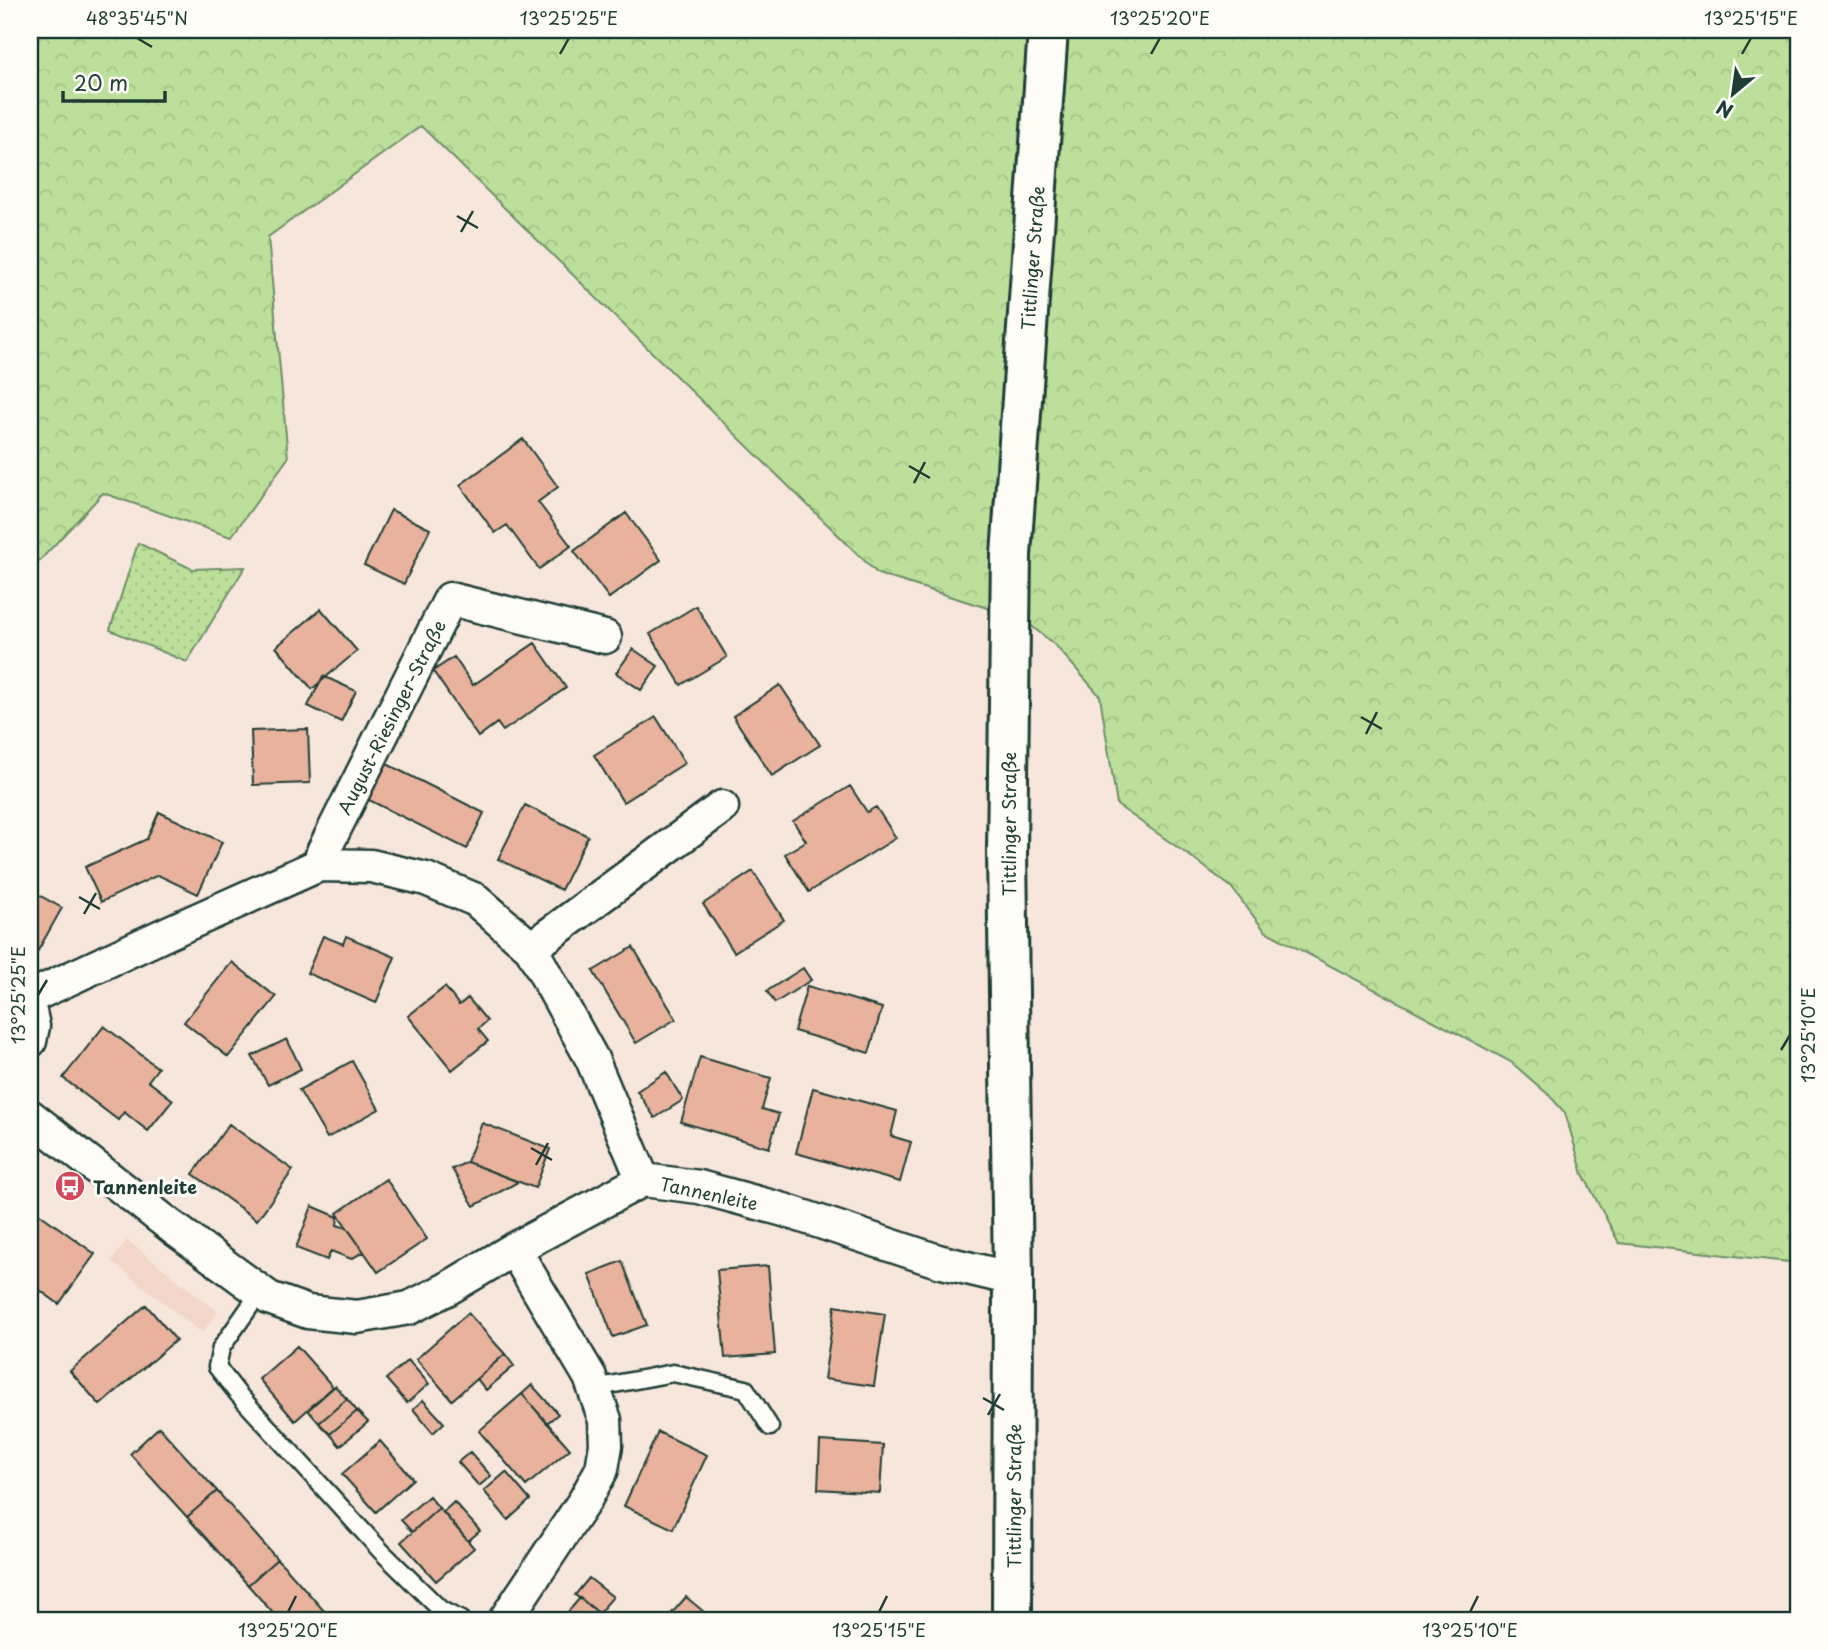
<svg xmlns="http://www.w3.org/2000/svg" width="1828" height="1650" font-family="'Playpen Sans',sans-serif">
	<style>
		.built { fill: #f2d6c9 }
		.forest { fill: url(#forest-crowns); stroke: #6e8e68; stroke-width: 2 }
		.park { fill: url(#park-dots); stroke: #6e8e68; stroke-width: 2 }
		.building { fill: #e8b29d; stroke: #1f3d34; stroke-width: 2 }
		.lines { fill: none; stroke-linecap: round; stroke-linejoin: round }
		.lane-casing { stroke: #1f3d34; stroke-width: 21 }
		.street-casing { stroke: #1f3d34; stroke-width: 37 }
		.secondary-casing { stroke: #1f3d34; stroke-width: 44 }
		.lane { stroke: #fdfcf7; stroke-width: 16 }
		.street { stroke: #fdfcf7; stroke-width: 32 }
		.secondary { stroke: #fdfcf7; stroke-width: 38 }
		.ticks { fill: none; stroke: #1f3d34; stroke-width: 2.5 }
		.labels { text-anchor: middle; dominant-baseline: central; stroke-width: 6; stroke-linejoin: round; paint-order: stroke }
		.street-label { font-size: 18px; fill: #1f3d34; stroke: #fdfcf7 }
		.poi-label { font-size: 18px; font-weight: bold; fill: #1f3d34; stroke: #fdfcf7; text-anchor: start }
		.neatline { fill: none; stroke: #1f3d34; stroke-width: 2.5 }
		.ticks-label { font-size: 18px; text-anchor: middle; fill: #1f3d34 }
	</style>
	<defs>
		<pattern id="forest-crowns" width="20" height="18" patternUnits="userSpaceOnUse" patternTransform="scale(1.75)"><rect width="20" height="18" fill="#bce09b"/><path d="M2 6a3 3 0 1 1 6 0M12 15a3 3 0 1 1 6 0" fill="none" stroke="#a1c186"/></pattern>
		<pattern id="park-dots" width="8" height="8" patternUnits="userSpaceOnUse" patternTransform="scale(1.75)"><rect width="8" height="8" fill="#bce09b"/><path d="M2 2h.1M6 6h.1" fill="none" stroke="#a1c186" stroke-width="1.8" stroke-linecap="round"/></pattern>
	</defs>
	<rect width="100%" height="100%" fill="#f7e6dc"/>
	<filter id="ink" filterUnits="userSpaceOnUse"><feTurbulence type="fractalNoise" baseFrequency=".0143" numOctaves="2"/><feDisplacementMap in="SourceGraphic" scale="14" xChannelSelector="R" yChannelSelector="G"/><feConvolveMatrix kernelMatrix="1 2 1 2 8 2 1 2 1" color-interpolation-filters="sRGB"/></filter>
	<g filter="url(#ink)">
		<!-- built -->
		<path class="built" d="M127 1240 218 1312 202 1333 111 1261Z"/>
		<!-- forest -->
		<path class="forest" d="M30 30H1798V1263L1619 1243 1583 1174 1565 1113 1550 1096 1511 1062 1265 931 1231 887 1197 861 1117 805 1100 696 1056 646 1023 619 878 574 421 126 268 237 288 458 231 537 103 493 30 571Z"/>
		<!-- park -->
		<path class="park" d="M138 543 192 569 245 567 187 662 110 630Z"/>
		<!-- building -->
		<path class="building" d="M523 439 558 487 538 502 571 546 539 569 507 525 495 533 460 485Z
			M391 510 430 529 404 584 364 565Z
			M626 513 661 560 609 598 574 551Z
			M696 606 727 657 681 685 650 634Z
			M321 609 357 651 312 689 276 647Z
			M535 643 566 688 503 731 497 723 478 737 433 671 454 657 473 685Z
			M633 649 658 666 641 690 616 673Z
			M323 676 356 691 341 722 308 706Z
			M780 685 820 745 772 776 733 716Z
			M656 717 685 763 623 802 594 755Z
			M308 729 310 783 253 785 251 731Z
			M379 760 484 813 467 849 361 796Z
			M850 786 867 812 876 807 896 838 809 892 785 854 806 841 793 821Z
			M525 805 588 836 561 890 498 859Z
			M159 812 222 842 198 894 158 875 101 902 85 867 147 839Z
			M753 871 784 920 734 952 703 904Z
			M30 890 62 908 36 954 30 950Z
			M323 936 343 944 346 936 395 957 376 1003 307 973Z
			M633 947 676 1019 636 1043 593 971Z
			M232 962 276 997 228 1057 184 1022Z
			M803 968 811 980 775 1003 767 991Z
			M807 986 882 1008 869 1053 794 1031Z
			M445 987 459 1005 468 998 487 1021 478 1029 488 1041 452 1070 408 1016Z
			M104 1026 158 1068 148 1081 173 1100 148 1131 124 1112 118 1120 63 1078Z
			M287 1039 301 1069 268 1085 252 1056Z
			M700 1057 771 1078 762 1109 779 1114 769 1148 681 1122Z
			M352 1061 379 1109 327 1138 299 1090Z
			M666 1072 683 1100 655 1118 637 1091Z
			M813 1088 897 1111 891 1136 911 1142 900 1182 796 1153Z
			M482 1123 550 1149 535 1188 467 1162Z
			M229 1124 293 1170 257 1220 193 1174Z
			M467 1162 518 1182 474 1206 452 1169Z
			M386 1179 427 1239 378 1272 337 1213Z
			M312 1206 338 1217 337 1225 347 1228 364 1252 351 1259 331 1251 327 1260 296 1248Z
			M30 1207 95 1254 59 1304 30 1283Z
			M622 1261 647 1325 613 1337 589 1274Z
			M768 1266 775 1354 725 1358 717 1270Z
			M146 1305 176 1340 100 1405 70 1371Z
			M835 1306 885 1314 874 1386 824 1379Z
			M468 1313 505 1354 452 1400 416 1359Z
			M297 1346 333 1387 295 1421 259 1379Z
			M505 1354 514 1366 486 1390 477 1379Z
			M408 1360 429 1384 407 1403 386 1379Z
			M532 1385 558 1414 547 1423 522 1394Z
			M335 1386 347 1399 319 1423 308 1410Z
			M522 1394 570 1449 526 1486 479 1431Z
			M347 1399 357 1411 330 1434 319 1423Z
			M423 1400 444 1423 433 1433 413 1409Z
			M357 1411 368 1422 340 1446 330 1434Z
			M159 1427 217 1491 187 1517 130 1454Z
			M658 1432 707 1455 673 1529 624 1506Z
			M380 1441 413 1479 376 1512 342 1474Z
			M820 1441 883 1445 880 1493 818 1489Z
			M470 1452 491 1476 479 1486 458 1462Z
			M506 1472 530 1500 508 1520 484 1491Z
			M217 1491 277 1559 248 1585 187 1517Z
			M429 1496 439 1508 412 1532 401 1520Z
			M454 1502 480 1531 468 1541 443 1512Z
			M439 1508 474 1548 436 1581 401 1542Z
			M277 1559 288 1570 332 1620H279L248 1585Z
			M589 1578 613 1597 599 1613 575 1595Z
			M686 1597 703 1611 695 1620H666Z
			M580 1598 599 1613 607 1620H561Z"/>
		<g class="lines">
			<!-- lane casing -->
			<g class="lane-casing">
				<path id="lane" d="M260 1292 221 1348 217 1367 238 1394 381 1551 441 1610 461 1620
					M594 1388 673 1373 746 1389 770 1427"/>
			</g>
			<!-- street casing -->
			<g class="street-casing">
				<path id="street" d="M319 865 323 852 450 599 605 637
					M531 948 722 807
					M30 997 172 931 319 865 371 866 426 879 476 900 531 948 592 1059 643 1180
					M30 1012 33 1026 30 1041
					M30 1116 172 1227 269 1298 308 1312 357 1317 409 1308 447 1289 514 1249 643 1180 699 1187 784 1210 938 1261 1013 1279
					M505 1620 585 1500 602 1469 606 1445 605 1420 590 1377 514 1249"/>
			</g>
			<!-- secondary casing -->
			<g class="secondary-casing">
				<path id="secondary" d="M1012 1620 1013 1279 1007 852 1011 555 1048 30"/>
			</g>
			<!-- lane -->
			<use href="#lane" class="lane"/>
			<!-- street -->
			<use href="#street" class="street"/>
			<!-- secondary -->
			<use href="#secondary" class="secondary"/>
		</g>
	</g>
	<!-- ticks -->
	<path class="ticks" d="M137 38 152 47M560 54 569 38M1151 54 1160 38M1742 54 1751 38M457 216 478 228M461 232 473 211M909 466 930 478M914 483 925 462M1361 717 1382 729M1366 734 1377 712M79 897 100 909M84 914 96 893M38 995 47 980M1781 1050 1790 1035M531 1148 552 1160M536 1165 548 1143M983 1398 1004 1410M988 1415 1000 1394M288 1612 296 1596M879 1612 887 1596M1470 1612 1478 1596"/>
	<!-- icons -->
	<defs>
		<g id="bus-disc" transform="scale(1.575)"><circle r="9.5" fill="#d1495b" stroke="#fdfcf7"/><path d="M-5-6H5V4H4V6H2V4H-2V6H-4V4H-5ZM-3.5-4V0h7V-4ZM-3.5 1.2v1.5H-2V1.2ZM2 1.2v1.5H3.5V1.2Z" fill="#fff"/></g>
	</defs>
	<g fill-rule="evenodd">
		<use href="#bus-disc" x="70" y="1186"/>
	</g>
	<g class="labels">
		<!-- street labels -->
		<g class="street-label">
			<text transform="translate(1032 258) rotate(-86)">Tittlinger Straße</text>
			<text transform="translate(391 717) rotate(-63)">August-Riesinger-Straße</text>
			<text transform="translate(1008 824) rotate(-90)">Tittlinger Straße</text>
			<text transform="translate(709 1193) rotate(12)">Tannenleite</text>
			<text transform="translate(1013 1496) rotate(-90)">Tittlinger Straße</text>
		</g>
		<!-- poi labels -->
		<g class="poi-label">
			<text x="93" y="1186">Tannenleite</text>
		</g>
	</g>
	<!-- margin -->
	<rect width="1828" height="1650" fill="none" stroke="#fdfcf7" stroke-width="77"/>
	<!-- north arrow -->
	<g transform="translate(1733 94) rotate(209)" stroke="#fdfcf7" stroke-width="5" paint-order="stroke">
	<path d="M0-5L12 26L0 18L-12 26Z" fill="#1f3d34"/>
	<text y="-10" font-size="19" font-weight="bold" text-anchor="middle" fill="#1f3d34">N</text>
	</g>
	<!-- scale -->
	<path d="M63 91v10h102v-10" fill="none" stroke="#1f3d34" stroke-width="3.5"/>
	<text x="74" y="91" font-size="21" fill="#1f3d34" stroke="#fdfcf7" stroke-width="5" paint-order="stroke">20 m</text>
	<rect x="38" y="38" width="1752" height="1574" class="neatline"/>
	<g class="ticks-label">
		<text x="137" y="25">48°35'45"N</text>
		<text x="569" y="25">13°25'25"E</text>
		<text x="1160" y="25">13°25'20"E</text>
		<text x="1751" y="25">13°25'15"E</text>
		<text transform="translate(19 995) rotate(-90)" y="6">13°25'25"E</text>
		<text transform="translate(1809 1035) rotate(-90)" y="6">13°25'10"E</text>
		<text x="288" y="1637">13°25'20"E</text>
		<text x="879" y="1637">13°25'15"E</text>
		<text x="1470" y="1637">13°25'10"E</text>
	</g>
</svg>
